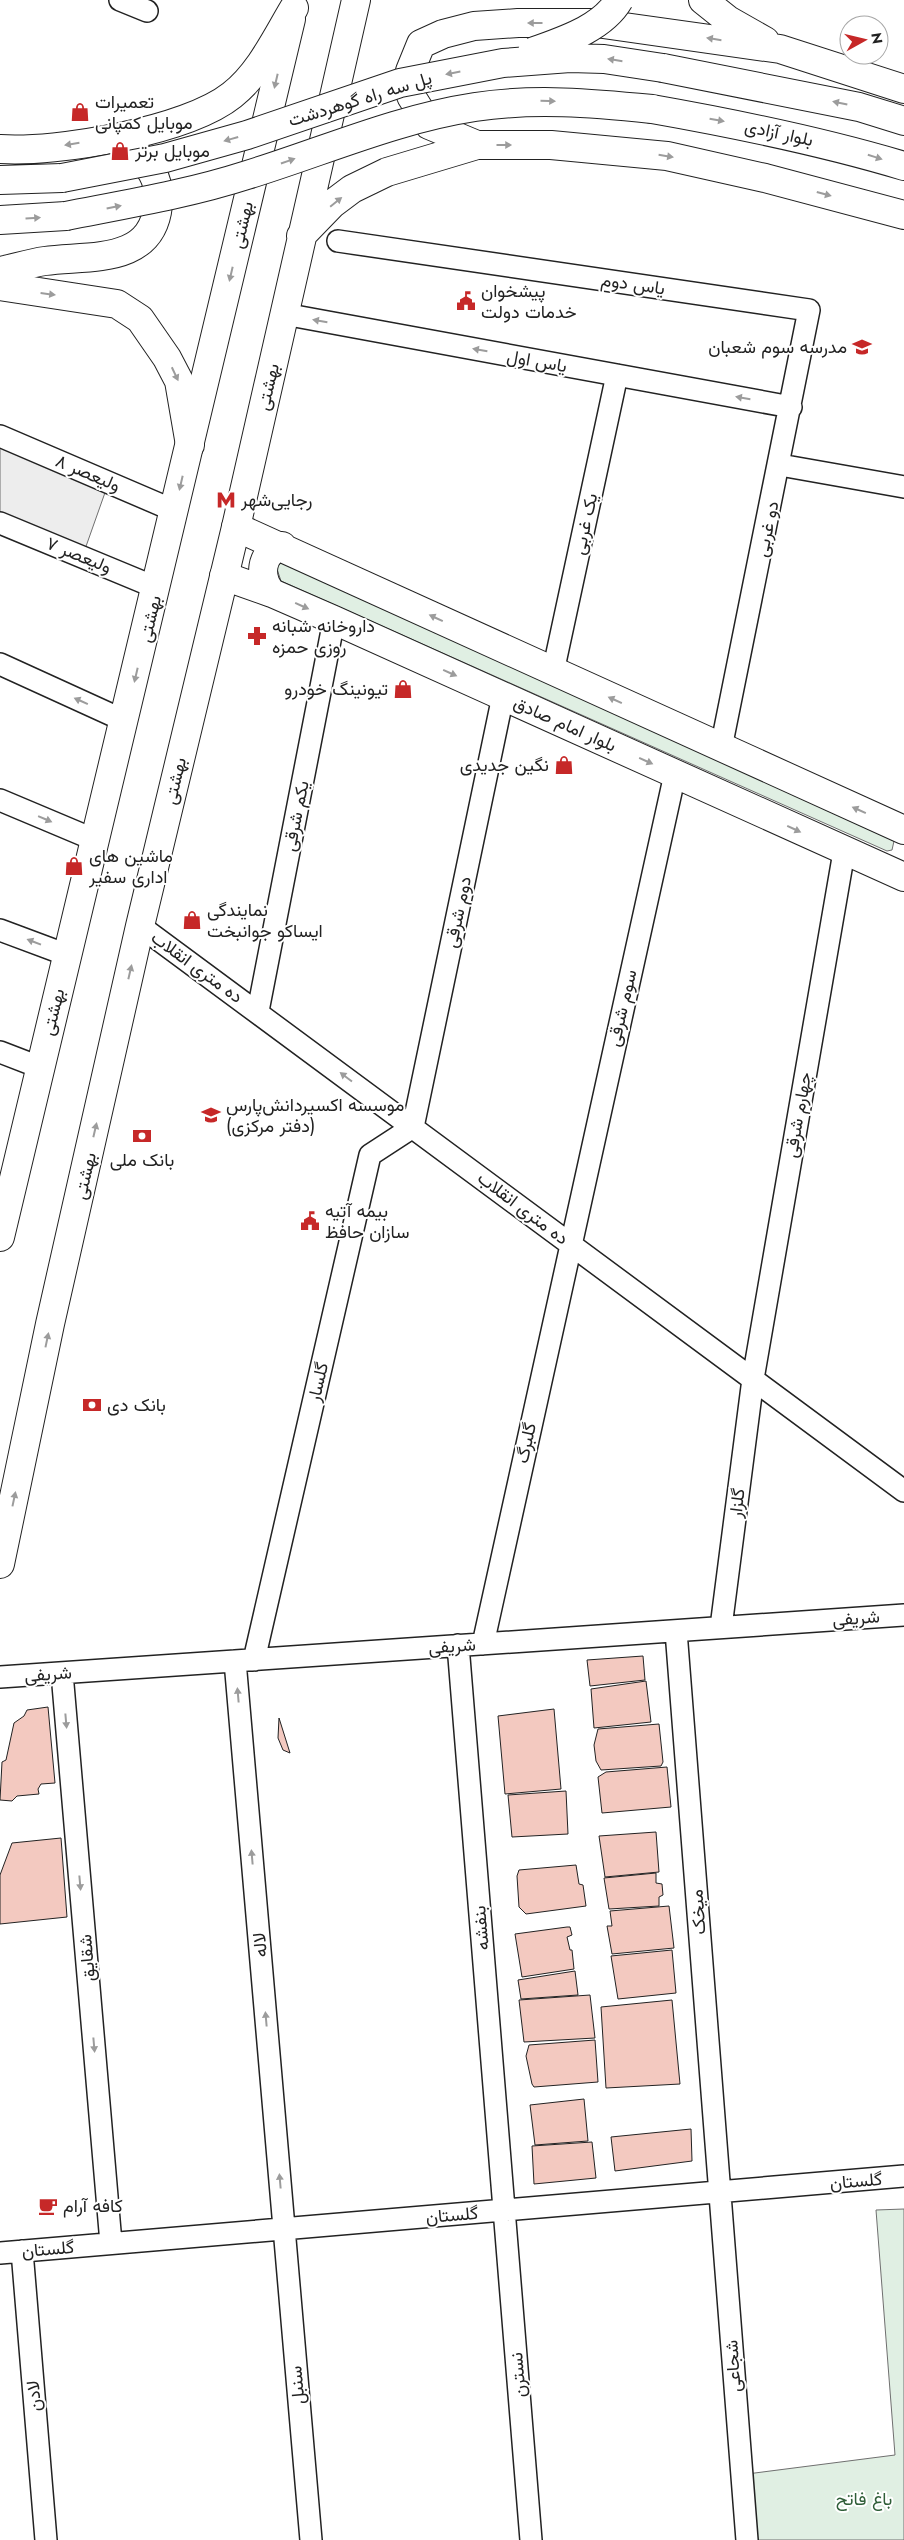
<svg xmlns="http://www.w3.org/2000/svg" width="904" height="2540" font-family="Jost,Vazirmatn,sans-serif">
	<style>
		.green { fill: #e0efe3; stroke: #6f6f6f }
		.parking { fill: #ededed; stroke: #6f6f6f }
		.building { fill: #f3c9c0; stroke: #222 }
		.lines { fill: none; stroke-linecap: round; stroke-linejoin: round }
		.minor-casing { stroke: #222; stroke-width: 24 }
		.secondary-casing { stroke: #222; stroke-width: 30 }
		.primary-casing { stroke: #222; stroke-width: 30 }
		.trunk-casing { stroke: #222; stroke-width: 30 }
		.minor { stroke: #fff; stroke-width: 21 }
		.secondary { stroke: #fff; stroke-width: 28 }
		.primary { stroke: #fff; stroke-width: 28 }
		.trunk { stroke: #fff; stroke-width: 28 }
		.primary-bridge-casing { stroke: #222; stroke-width: 30; stroke-linecap: butt }
		.primary-bridge { stroke: #fff; stroke-width: 28 }
		.oneway { fill: #9c9c9c }
		.labels { text-anchor: middle; dominant-baseline: central; stroke-width: 4; stroke-linejoin: round; paint-order: stroke }
		.street-label { font-size: 18px; fill: #222; stroke: #fff }
		.poi-label { font-size: 18px; fill: #222; stroke: #fff; text-anchor: start }
		.park-label { font-size: 18px; fill: #2f5e38; stroke: #fff }
	</style>
	<rect width="100%" height="100%" fill="#fff"/>
	<!-- green -->
	<path class="green" d="M283 562 894 841 892 850 887 851 281 581 276 566Z
		M904 2209V2540H752L747 2474 895 2455 876 2210Z"/>
	<!-- parking -->
	<path class="parking" d="M0 437 107 487 84 552 0 517Z"/>
	<!-- building -->
	<path class="building" d="M643 1656 645 1680 590 1686 587 1660Z
		M646 1681 651 1722 594 1728 591 1689Z
		M48 1707 55 1783 41 1784 38 1789 39 1794 17 1796 12 1801 0 1800 2 1762 6 1760 14 1723 24 1716 27 1710Z
		M554 1709 561 1789 505 1794 498 1716Z
		M279 1718 290 1753 283 1750 278 1738Z
		M659 1724 663 1762 661 1766 601 1770 596 1761 594 1745 598 1729Z
		M667 1767 671 1807 602 1813 598 1777 606 1772Z
		M566 1791 568 1834 512 1837 508 1795Z
		M656 1832 659 1872 605 1877 599 1836Z
		M61 1838 67 1917 0 1924V1875L12 1843Z
		M576 1865 579 1884 583 1885 586 1906 526 1914 519 1907 517 1876 519 1870Z
		M656 1873V1883L662 1884 663 1895 659 1897V1906L609 1909 604 1878Z
		M669 1906 674 1948 612 1954 607 1926H612L610 1911Z
		M567 1927H570L572 1935 567 1937 570 1950H572L574 1969 522 1977 515 1934Z
		M672 1950 676 1993 618 1999 611 1956Z
		M575 1971 578 1995 521 1999 518 1980Z
		M590 1995 595 2038 524 2042 519 2000Z
		M672 2000 680 2084 606 2088 601 2007Z
		M595 2040 598 2082 534 2087 532 2084 526 2056 529 2045Z
		M584 2099 588 2141 535 2145 530 2105Z
		M691 2129 692 2161 615 2171 611 2137Z
		M592 2142 596 2178 534 2184 532 2146Z"/>
	<g class="lines">
		<!-- minor casing -->
		<g class="minor-casing">
			<path id="minor" d="M120 0 147 11
				M338 241 809 310 721 748
				M284 314 791 407
				M0 436 175 511
				M780 465 904 487
				M0 523 157 588
				M0 664 125 721
				M553 672 617 375
				M0 800 95 840
				M140 926 904 1491
				M0 930 67 955
				M258 1011 334 620
				M0 1052 39 1067
				M413 1127 503 696
				M721 1627 753 1379 844 852
				M676 1631 747 2540
				M483 1644 675 774
				M458 1645 531 2540
				M254 1660 370 1155 413 1127
				M235 1661 311 2540
				M62 1673 111 2243
				M0 1677 904 1615
				M22 2251 46 2540
				M0 2253 904 2176"/>
		</g>
		<!-- secondary casing -->
		<g class="secondary-casing">
			<path id="secondary" d="M236 527 904 830
				M224 576 272 593 334 620 904 877
				M272 593C258 578 260 552 282 546"/>
		</g>
		<!-- primary casing -->
		<g class="primary-casing">
			<path id="primary" d="M703 0 728 20 765 41
				M663 68 859 107 904 121
				M652 109C737 124 821 141 904 166
				M477 145 429 125 411 96 410 71 421 44 443 34 474 26 518 23H596L780 49 904 89
				M301 236 332 204 352 189 387 172 477 145H551L667 156 765 178 904 215
				M0 1237 291 19
				M0 1564 50 1324 140 926 236 527 356 0"/>
		</g>
		<!-- trunk casing -->
		<g class="trunk-casing">
			<path id="trunk" d="M0 149C57 153 187 131 232 95 260 73 276 38 294 8
				M0 180 62 178
				M0 220 66 216
				M0 271C15 268 30 263 45 261 89 255 152 265 158 205 161 178 149 165 130 147
				M0 286 117 304 140 319 167 358 179 381 190 445"/>
		</g>
		<!-- minor -->
		<use href="#minor" class="minor"/>
		<!-- secondary -->
		<use href="#secondary" class="secondary"/>
		<!-- primary -->
		<use href="#primary" class="primary"/>
		<!-- trunk -->
		<use href="#trunk" class="trunk"/>
		<!-- primary-bridge casing -->
		<g class="primary-bridge-casing">
			<path id="primary-bridge" d="M532 52C562 41 602 29 619 0
				M62 178 165 158 247 135 400 83 503 63 570 58 604 59 663 68
				M66 216C127 204 188 194 247 175 322 152 396 119 475 107 534 98 592 103 652 109"/>
		</g>
		<!-- primary-bridge -->
		<use href="#primary-bridge" class="primary-bridge"/>
	</g>
	<!-- one-way arrows -->
	<defs><path id="oneway-solid" d="M-6-.8H1V-3.2L6.5 0L1 3.2V.8H-6Z" transform="scale(1.25)"/></defs>
	<g class="oneway">
		<use href="#oneway-solid" transform="translate(535 23) rotate(-180)"/>
		<use href="#oneway-solid" transform="translate(714 39) rotate(-171)"/>
		<use href="#oneway-solid" transform="translate(615 60) rotate(-171)"/>
		<use href="#oneway-solid" transform="translate(453 73) rotate(169)"/>
		<use href="#oneway-solid" transform="translate(276 81) rotate(103)"/>
		<use href="#oneway-solid" transform="translate(548 101) rotate(2)"/>
		<use href="#oneway-solid" transform="translate(840 103) rotate(-168)"/>
		<use href="#oneway-solid" transform="translate(717 120) rotate(10)"/>
		<use href="#oneway-solid" transform="translate(231 139) rotate(164)"/>
		<use href="#oneway-solid" transform="translate(72 144) rotate(171)"/>
		<use href="#oneway-solid" transform="translate(504 145)"/>
		<use href="#oneway-solid" transform="translate(666 156) rotate(9)"/>
		<use href="#oneway-solid" transform="translate(875 157) rotate(17)"/>
		<use href="#oneway-solid" transform="translate(288 161) rotate(-19)"/>
		<use href="#oneway-solid" transform="translate(824 194) rotate(15)"/>
		<use href="#oneway-solid" transform="translate(336 202) rotate(-39)"/>
		<use href="#oneway-solid" transform="translate(114 207) rotate(-11)"/>
		<use href="#oneway-solid" transform="translate(33 218) rotate(-4)"/>
		<use href="#oneway-solid" transform="translate(231 274) rotate(103)"/>
		<use href="#oneway-solid" transform="translate(48 294) rotate(7)"/>
		<use href="#oneway-solid" transform="translate(320 321) rotate(-170)"/>
		<use href="#oneway-solid" transform="translate(480 350) rotate(-170)"/>
		<use href="#oneway-solid" transform="translate(175 374) rotate(65)"/>
		<use href="#oneway-solid" transform="translate(743 398) rotate(-170)"/>
		<use href="#oneway-solid" transform="translate(181 483) rotate(103)"/>
		<use href="#oneway-solid" transform="translate(302 606) rotate(24)"/>
		<use href="#oneway-solid" transform="translate(436 618) rotate(-155)"/>
		<use href="#oneway-solid" transform="translate(450 673) rotate(24)"/>
		<use href="#oneway-solid" transform="translate(136 675) rotate(103)"/>
		<use href="#oneway-solid" transform="translate(615 700) rotate(-156)"/>
		<use href="#oneway-solid" transform="translate(81 701) rotate(-156)"/>
		<use href="#oneway-solid" transform="translate(646 761) rotate(24)"/>
		<use href="#oneway-solid" transform="translate(859 810) rotate(-156)"/>
		<use href="#oneway-solid" transform="translate(45 819) rotate(23)"/>
		<use href="#oneway-solid" transform="translate(794 829) rotate(25)"/>
		<use href="#oneway-solid" transform="translate(34 942) rotate(-159)"/>
		<use href="#oneway-solid" transform="translate(130 972) rotate(-77)"/>
		<use href="#oneway-solid" transform="translate(346 1077) rotate(-143)"/>
		<use href="#oneway-solid" transform="translate(95 1130) rotate(-77)"/>
		<use href="#oneway-solid" transform="translate(47 1340) rotate(-78)"/>
		<use href="#oneway-solid" transform="translate(14 1499) rotate(-78)"/>
		<use href="#oneway-solid" transform="translate(238 1695) rotate(-95)"/>
		<use href="#oneway-solid" transform="translate(66 1721) rotate(85)"/>
		<use href="#oneway-solid" transform="translate(252 1857) rotate(-95)"/>
		<use href="#oneway-solid" transform="translate(80 1883) rotate(85)"/>
		<use href="#oneway-solid" transform="translate(266 2019) rotate(-95)"/>
		<use href="#oneway-solid" transform="translate(94 2045) rotate(85)"/>
		<use href="#oneway-solid" transform="translate(280 2181) rotate(-95)"/>
	</g>
	<!-- icons -->
	<defs>
		<g id="shop-bare" transform="scale(1.5)"><path d="M-5-2.5h2.3a2.7 3.5 0 0 1 5.4 0H5L5.5 6h-11ZM-1.5-2.5h3a1.5 2.3 0 0 0-3 0Z" fill="#c62828" stroke="#fff" stroke-width="2.5" paint-order="stroke"/></g>
		<g id="civic-bare" transform="scale(1.5)"><path d="M-.6-6.5H3V-4.5H.6V-3L4-1V1h2V6H-6V1h2V-1L-.6-3ZM-1.2 2.5V6h2.4V2.5Z" fill="#c62828" stroke="#fff" stroke-width="2.5" paint-order="stroke"/></g>
		<g id="school-bare" transform="scale(1.5)"><path d="M0-5L7-2L0 1L-7-2ZM-4 1L0 2.5L4 1V4Q0 6-4 4Z" fill="#c62828" stroke="#fff" stroke-width="2.5" paint-order="stroke"/></g>
		<g id="metro-bare" transform="scale(1.5)"><path d="M-5.5 5V-5H-3L0 0L3-5H5.5V5H3V-.5L0 4L-3-.5V5Z" fill="#c62828" stroke="#fff" stroke-width="2.5" paint-order="stroke"/></g>
		<g id="pharmacy-bare" transform="scale(1.5)"><path d="M-2-6h4v4h4v4h-4v4h-4v-4h-4v-4h4Z" fill="#c62828" stroke="#fff" stroke-width="2.5" paint-order="stroke"/></g>
		<g id="bank-bare" transform="scale(1.5)"><path d="M-6-4H6V4H-6ZM0-2.3a2.3 2.3 0 1 0 0 4.6a2.3 2.3 0 1 0 0-4.6Z" fill="#c62828" stroke="#fff" stroke-width="2.5" paint-order="stroke"/></g>
		<g id="cafe-bare" transform="scale(1.5)"><path d="M-5.5-4.5H6V0H3Q3 3.5 0 3.5H-2.5Q-5.5 3.5-5.5 0ZM3-3.2v2h1.7v-2ZM-6 4.5H4V6H-6Z" fill="#c62828" stroke="#fff" stroke-width="2.5" paint-order="stroke"/></g>
	</defs>
	<g fill-rule="evenodd">
		<use href="#shop-bare" x="80" y="112"/>
		<use href="#shop-bare" x="120" y="151"/>
		<use href="#civic-bare" x="466" y="301"/>
		<use href="#school-bare" x="862" y="347"/>
		<use href="#metro-bare" x="226" y="500"/>
		<use href="#pharmacy-bare" x="257" y="636"/>
		<use href="#shop-bare" x="403" y="689"/>
		<use href="#shop-bare" x="564" y="765"/>
		<use href="#shop-bare" x="74" y="866"/>
		<use href="#shop-bare" x="192" y="920"/>
		<use href="#school-bare" x="211" y="1115"/>
		<use href="#bank-bare" x="142" y="1136"/>
		<use href="#civic-bare" x="310" y="1221"/>
		<use href="#bank-bare" x="92" y="1405"/>
		<use href="#cafe-bare" x="48" y="2206"/>
	</g>
	<g class="labels">
		<!-- street labels -->
		<g class="street-label">
			<text transform="translate(360 99) rotate(-17)">پل سه راه گوهردشت</text>
			<text transform="translate(779 133) rotate(12)">بلوار آزادی</text>
			<text transform="translate(242 225) rotate(-77)">بهشتی</text>
			<text transform="translate(633 284) rotate(8)">یاس دوم</text>
			<text transform="translate(537 361) rotate(10)">یاس اول</text>
			<text transform="translate(268 387) rotate(-77)">بهشتى</text>
			<text transform="translate(88 473) rotate(23)">ولیعصر ۸</text>
			<text transform="translate(585 524) rotate(-78)">یک غربی</text>
			<text transform="translate(767 529) rotate(-78)">دو غربی</text>
			<text transform="translate(79 555) rotate(22)">ولیعصر ۷</text>
			<text transform="translate(150 619) rotate(-77)">بهشتی</text>
			<text transform="translate(565 724) rotate(24)">بلوار امام صادق</text>
			<text transform="translate(175 781) rotate(-77)">بهشتى</text>
			<text transform="translate(296 816) rotate(-79)">یکم شرقی</text>
			<text transform="translate(458 912) rotate(-78)">دوم شرقی</text>
			<text transform="translate(197 967) rotate(36)">ده متری انقلاب</text>
			<text transform="translate(622 1008) rotate(-77)">سوم شرقی</text>
			<text transform="translate(53 1012) rotate(-76)">بهشتی</text>
			<text transform="translate(798 1115) rotate(-80)">چهارم شرقی</text>
			<text transform="translate(85 1176) rotate(-77)">بهشتى</text>
			<text transform="translate(523 1208) rotate(37)">ده متری انقلاب</text>
			<text transform="translate(318 1382) rotate(-77)">گلسار</text>
			<text transform="translate(526 1443) rotate(-78)">گلبرگ</text>
			<text transform="translate(737 1503) rotate(-83)">گلزار</text>
			<text transform="translate(856 1618) rotate(-4)">شریفی</text>
			<text transform="translate(452 1646) rotate(-4)">شریفی</text>
			<text transform="translate(48 1674) rotate(-4)">شریفی</text>
			<text transform="translate(698 1912) rotate(-94)">میخک</text>
			<text transform="translate(481 1928) rotate(-95)">بنفشه</text>
			<text transform="translate(260 1945) rotate(-95)">لاله</text>
			<text transform="translate(87 1958) rotate(-95)">شقایق</text>
			<text transform="translate(856 2181) rotate(-5)">گلستان</text>
			<text transform="translate(452 2215) rotate(-5)">گلستان</text>
			<text transform="translate(48 2249) rotate(-5)">گلستان</text>
			<text transform="translate(733 2366) rotate(-94)">شجاعی</text>
			<text transform="translate(518 2375) rotate(-95)">نسترن</text>
			<text transform="translate(297 2385) rotate(-95)">سنبل</text>
			<text transform="translate(34 2396) rotate(-95)">لادن</text>
		</g>
		<!-- poi labels -->
		<g class="poi-label">
			<text x="95" y="102">تعمیرات<tspan x="95" dy="21">موبایل کمپانی</tspan></text>
			<text x="135" y="151">موبایل برتر</text>
			<text x="481" y="291">پیشخوان<tspan x="481" dy="21">خدمات دولت</tspan></text>
			<text x="847" y="347" text-anchor="end">مدرسه سوم شعبان</text>
			<text x="241" y="500">رجایی‌شهر</text>
			<text x="272" y="626">داروخانه شبانه<tspan x="272" dy="21">روزی حمزه</tspan></text>
			<text x="388" y="689" text-anchor="end">تیونینگ خودرو</text>
			<text x="549" y="765" text-anchor="end">نگین جدیدی</text>
			<text x="89" y="856">ماشین های<tspan x="89" dy="21">اداری سفیر</tspan></text>
			<text x="207" y="910">نمایندگی<tspan x="207" dy="21">ایساکو جوانبخت</tspan></text>
			<text x="226" y="1105">موسسه اکسیردانش‌پارس<tspan x="226" dy="21">(دفتر مرکزی)</tspan></text>
			<text x="142" y="1160" text-anchor="middle">بانک ملی</text>
			<text x="325" y="1211">بیمه آتیه<tspan x="325" dy="21">سازان حافظ</tspan></text>
			<text x="107" y="1405">بانک دی</text>
			<text x="63" y="2206">کافه آرام</text>
		</g>
		<!-- park labels -->
		<g class="park-label">
			<text x="864" y="2499">باغ فاتح</text>
		</g>
	</g>
	<!-- north arrow -->
	<g transform="translate(864 40) rotate(82)"><circle r="24" fill="#ffffff" stroke="#a7a7a7"/>
	<path d="M0-4L9 19L0 12L-9 19Z" fill="#c62828"/>
	<text y="-8" font-size="14" font-weight="bold" text-anchor="middle" fill="#222222">N</text>
	</g>
</svg>
